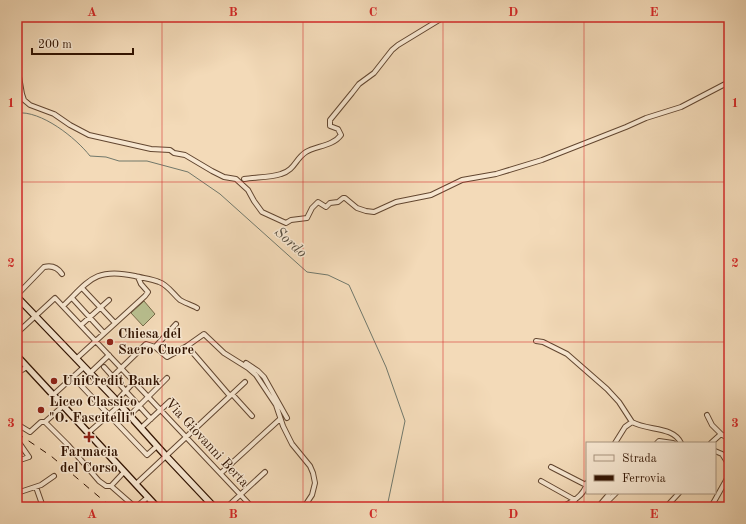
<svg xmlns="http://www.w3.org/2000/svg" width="746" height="524" font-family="'Old Standard TT',serif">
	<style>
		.green { fill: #b9c090; stroke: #766a49 }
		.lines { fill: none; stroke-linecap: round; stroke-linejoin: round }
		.stream { stroke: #71786b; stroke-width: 1 }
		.minor-casing { stroke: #624630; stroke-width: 6 }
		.secondary-casing { stroke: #321402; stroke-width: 8 }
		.minor { stroke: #f7e7d1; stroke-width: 4 }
		.secondary { stroke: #f7e7d1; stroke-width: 5.5 }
		.rail { stroke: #321402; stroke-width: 1; stroke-dasharray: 7 7; stroke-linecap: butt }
		.grid { fill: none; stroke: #d62828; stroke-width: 1; stroke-opacity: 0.55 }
		.poi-dot { fill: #8f2418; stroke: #f7e7d1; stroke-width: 1.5 }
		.labels { text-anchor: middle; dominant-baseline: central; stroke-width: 3; stroke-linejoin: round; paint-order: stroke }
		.poi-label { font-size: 14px; font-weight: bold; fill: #321402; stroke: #f7e7d1; text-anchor: start }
		.street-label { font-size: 14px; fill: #321402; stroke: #f7e7d1 }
		.water-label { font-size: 15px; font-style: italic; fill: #574e3f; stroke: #f7e7d1 }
		.neatline { fill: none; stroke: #d62828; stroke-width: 1.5 }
		.grid-label { font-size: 13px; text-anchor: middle; font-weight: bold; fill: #d62828 }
	</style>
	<rect width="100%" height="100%" fill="#f3dab8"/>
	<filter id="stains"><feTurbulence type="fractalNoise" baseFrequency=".005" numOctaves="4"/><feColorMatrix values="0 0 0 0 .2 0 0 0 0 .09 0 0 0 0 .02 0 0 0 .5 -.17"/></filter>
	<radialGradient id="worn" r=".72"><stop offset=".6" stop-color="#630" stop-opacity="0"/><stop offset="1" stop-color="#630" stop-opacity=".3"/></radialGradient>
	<!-- green -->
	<path class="green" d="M144 301 155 314 143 326 131 313Z"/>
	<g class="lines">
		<!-- stream -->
		<path class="stream" d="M17 113C41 110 76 138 90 156L106 157 119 161H147L188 172 220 194 307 272 328 275 349 285 386 367 405 421 387 507"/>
		<!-- minor casing -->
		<g class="minor-casing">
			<path id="minor" d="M17 65 22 94 24 100 30 105 54 114 70 125 89 135 151 149 170 150 174 153 185 155 212 171 224 177 236 179 248 190 254 201 262 212 286 223 291 220 307 218 312 208 318 202 326 207 330 203 338 202 343 198H345L357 208 366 211 374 212 396 202 431 195 462 180 496 174 542 160 626 127 646 118 681 107 729 82
				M244 179C256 177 269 178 281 174 295 170 295 159 306 152 316 146 333 146 341 135L338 129 330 126V120L352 93 359 84 374 73 392 50 398 45 444 17
				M82 288 115 323
				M17 295 44 267C52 265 58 268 62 274
				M72 298 104 333
				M63 306C89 281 95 267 135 276 142 278 152 279 159 282 168 285 173 294 180 300 185 303 192 305 197 308
				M81 325 109 300
				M17 333 55 298 252 507
				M536 341 543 342 567 354 607 389 619 402 632 422
				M187 346 230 396
				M155 347 176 324
				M76 359 145 296 148 292 141 284 138 277
				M246 363 258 371 264 377 287 418
				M104 367 151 419
				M17 373 27 367
				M90 373 109 355
				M73 377 147 455 157 446
				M107 382 146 344 155 347 167 357 187 346 204 334 224 353 248 368 256 375 276 405 283 426 292 444 310 466 313 473 315 483 312 495 304 507
				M232 394 252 416
				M53 395 84 367
				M120 397 134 382
				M729 401V411
				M134 411 167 378
				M707 415 712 425 721 434
				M45 422 68 445 99 481 106 486H111
				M17 424 30 432 41 422H45L63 406
				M141 428 170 401
				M88 433 120 405
				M17 442 20 444 29 457 17 461
				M615 443 625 427 632 422C648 431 673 426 681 443
				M657 443 659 441 673 443
				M711 443 721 434 729 439
				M715 451 722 454 729 465
				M551 467 586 485
				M124 472 111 486 135 507
				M221 473 280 419
				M541 481 575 500
				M136 484 245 382
				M36 487 43 507
				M17 493 41 485 54 476
				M136 507 148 497
				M227 507 265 472
				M561 507C572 502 584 496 587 483
				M598 507 610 493
				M602 507 616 493
				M666 507 679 493
				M711 507 729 475"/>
		</g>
		<!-- secondary casing -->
		<g class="secondary-casing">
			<path id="secondary" d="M17 297 114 398 166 456 214 507
				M17 356 157 507"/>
		</g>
		<!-- minor -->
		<use href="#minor" class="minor"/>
		<!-- secondary -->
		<use href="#secondary" class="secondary"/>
		<!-- rail -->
		<path class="rail" d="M17 433 51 456 111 507"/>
	</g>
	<!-- grid -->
	<path class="grid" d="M162 17V507M303 17V507M443 17V507M584 17V507M17 182H729M17 342H729"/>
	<!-- markers -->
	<g class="poi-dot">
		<circle cx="110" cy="342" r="4"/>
		<circle cx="54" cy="381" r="4"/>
		<circle cx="41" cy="410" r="4"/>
		<path d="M87 431h4v4h4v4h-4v4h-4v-4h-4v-4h4z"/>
	</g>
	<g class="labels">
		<!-- poi labels -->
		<g class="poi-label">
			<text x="118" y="334">Chiesa del<tspan x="118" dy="16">Sacro Cuore</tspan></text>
			<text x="62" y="381">UniCredit Bank</text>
			<text x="49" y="402">Liceo Classico<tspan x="49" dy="16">"O. Fascitelli"</tspan></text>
			<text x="89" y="452" text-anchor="middle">Farmacia<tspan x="89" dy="16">del Corso</tspan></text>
		</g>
		<!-- street labels -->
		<g class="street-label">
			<text transform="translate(207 443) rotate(47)">Via Giovanni Berta</text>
		</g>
		<!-- water labels -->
		<g class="water-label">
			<text transform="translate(290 243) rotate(42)">Sordo</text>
		</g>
	</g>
	<!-- margin -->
	<rect width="746" height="524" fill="none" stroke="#f3dab8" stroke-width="44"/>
	<!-- legend -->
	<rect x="586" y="442" width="130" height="52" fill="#f7e7d1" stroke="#a8937e"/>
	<rect x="594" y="455" width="20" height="6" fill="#f7e7d1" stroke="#a8937e"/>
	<text x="622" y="462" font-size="12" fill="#321402">Strada</text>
	<rect x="594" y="475" width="20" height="6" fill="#321402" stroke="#a8937e"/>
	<text x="622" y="482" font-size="12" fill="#321402">Ferrovia</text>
	<!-- scale -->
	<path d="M32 48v6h101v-6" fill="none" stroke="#321402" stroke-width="2"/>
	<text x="38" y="48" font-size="12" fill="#321402" stroke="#f7e7d1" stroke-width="3" paint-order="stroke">200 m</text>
	<rect x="22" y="22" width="702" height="480" class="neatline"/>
	<g class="grid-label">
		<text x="92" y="16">A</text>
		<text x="233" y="16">B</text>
		<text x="373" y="16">C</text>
		<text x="513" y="16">D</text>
		<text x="654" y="16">E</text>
		<text x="11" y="107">1</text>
		<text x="735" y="107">1</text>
		<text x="11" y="267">2</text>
		<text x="735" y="267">2</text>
		<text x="11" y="427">3</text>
		<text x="735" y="427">3</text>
		<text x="92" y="518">A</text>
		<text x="233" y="518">B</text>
		<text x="373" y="518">C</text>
		<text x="513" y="518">D</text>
		<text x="654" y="518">E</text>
	</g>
	<rect width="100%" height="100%" filter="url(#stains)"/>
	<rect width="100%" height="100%" fill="url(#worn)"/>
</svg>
